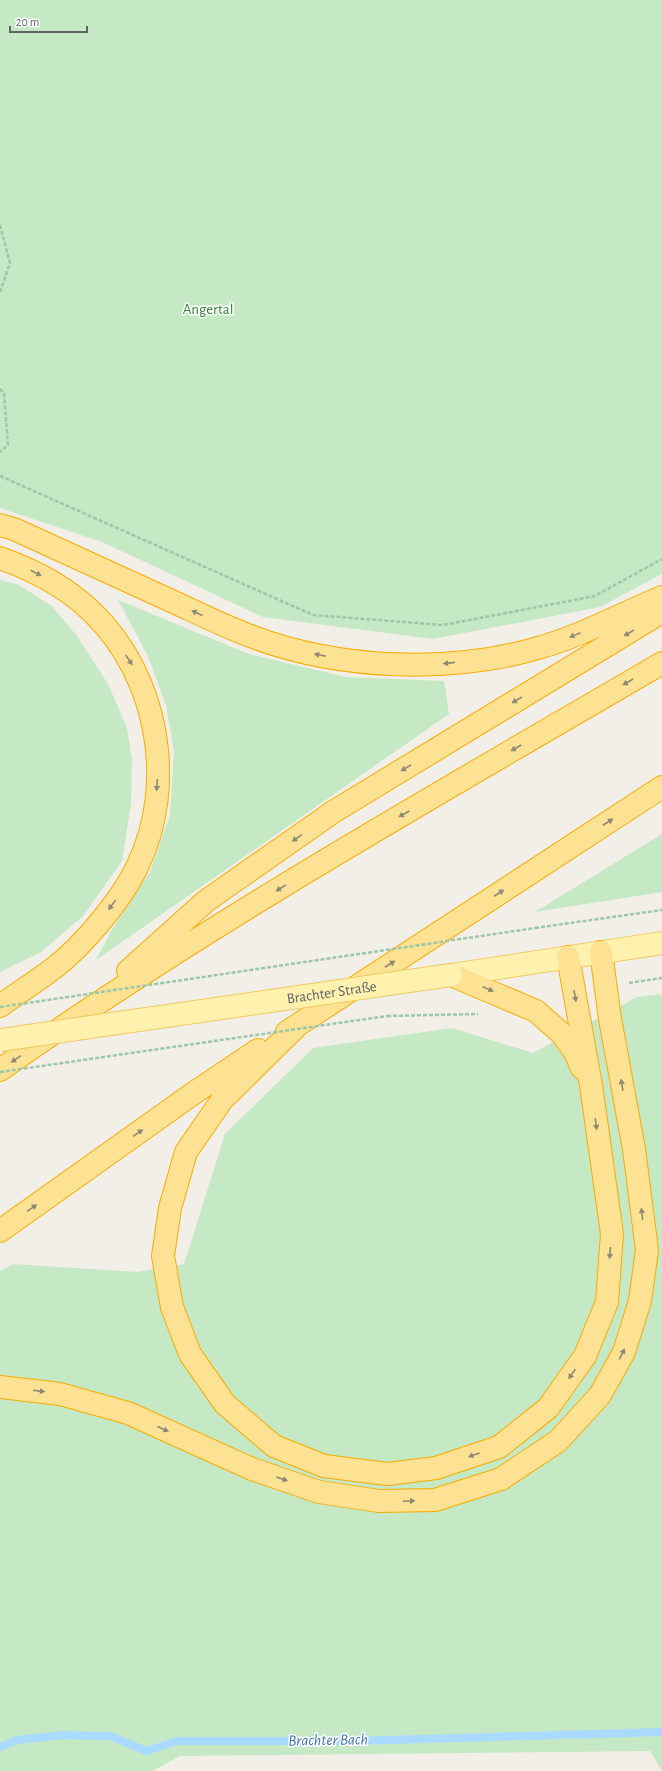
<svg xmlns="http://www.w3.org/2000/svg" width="662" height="1771" font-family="'Alegreya Sans',sans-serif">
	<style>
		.green { fill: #c5e8c5 }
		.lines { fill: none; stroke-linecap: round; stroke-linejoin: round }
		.stream { stroke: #aadaff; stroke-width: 8 }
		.major-casing { stroke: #f2c960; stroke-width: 24 }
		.highway-casing { stroke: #f9ab00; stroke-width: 24 }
		.path { stroke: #9cc7a9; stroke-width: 2.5; stroke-dasharray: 4 2; stroke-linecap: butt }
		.major { stroke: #fff2af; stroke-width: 22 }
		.highway { stroke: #fde293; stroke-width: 22 }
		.major-bridge-casing { stroke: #f2c960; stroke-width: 24; stroke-linecap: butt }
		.path-bridge { stroke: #9cc7a9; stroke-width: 2.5; stroke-dasharray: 4 2; stroke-linecap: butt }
		.major-bridge { stroke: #fff2af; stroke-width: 22 }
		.oneway { fill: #8e8975 }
		.labels { text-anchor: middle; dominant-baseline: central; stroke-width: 3; stroke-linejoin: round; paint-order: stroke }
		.park-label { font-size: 15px; fill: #348238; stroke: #fff }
		.street-label { font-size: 15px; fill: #5f6368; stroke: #fff }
		.water-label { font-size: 16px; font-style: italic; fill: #4174aa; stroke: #fff }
	</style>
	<rect width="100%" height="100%" fill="#f1efe8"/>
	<!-- green -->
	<path class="green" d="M0 0H662V574L600 607 433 639 263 617 102 542 0 508Z
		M0 580 19 585 52 606 77 636 108 684 127 728 132 760 131 804 122 861 83 916 41 952 0 972Z
		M118 600 249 654 346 677 444 681 449 714 96 960 113 928 150 872 170 815 174 752 166 705 147 654Z
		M662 834V892L535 912Z
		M662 994V1771L650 1751 180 1756 152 1771H0V1271L13 1264 137 1272 184 1264 225 1134 313 1048 452 1028 533 1053 637 997Z"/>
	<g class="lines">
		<!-- stream -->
		<path class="stream" d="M0 1747 17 1740 63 1735 110 1736 147 1751 177 1741H351L662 1732"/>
		<!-- major casing -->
		<g class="major-casing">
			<path id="major" d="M451 975 662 943"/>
		</g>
		<!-- highway casing -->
		<g class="highway-casing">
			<path id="highway" d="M0 525 14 529C64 552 114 575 165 598 194 611 223 626 253 637 339 669 449 674 538 648 581 636 621 614 662 597
				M0 558C34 570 67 587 93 613 158 676 177 783 138 865 123 898 83 946 54 968 37 981 18 993 0 1006
				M128 971 206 901 333 812 662 612
				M451 975 536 1011 562 1034 575 1052 582 1068
				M299 1024 222 1100 186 1152 170 1208 163 1256 172 1307 190 1354 225 1404 274 1446 324 1466 387 1474 436 1468 499 1447 548 1408 585 1356 607 1302 612 1234 591 1085 568 957
				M287 1032 662 787
				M0 1070C212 921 438 794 662 663
				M0 1231 191 1095 258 1050
				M0 1387 60 1394 128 1413 252 1469 319 1492 379 1501 435 1500 501 1479 558 1441 600 1395 624 1352 640 1301 647 1250 634 1149 610 1019 601 952"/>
		</g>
		<!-- path -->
		<path class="path" d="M0 225 10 263 0 292
			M0 389 4 393 8 445 0 452
			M0 476 313 615 443 625 595 596 662 559
			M535 928 662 910
			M629 983 662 978
			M387 1016 478 1014"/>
		<!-- major -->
		<use href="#major" class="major"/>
		<!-- highway -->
		<use href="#highway" class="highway"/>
		<!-- major-bridge casing -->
		<g class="major-bridge-casing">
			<g id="major-bridge">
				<path id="s1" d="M0 1040 451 975"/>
			</g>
		</g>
		<!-- path-bridge -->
		<path class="path-bridge" d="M0 1007 535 928
			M0 1072 387 1016"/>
		<!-- major-bridge -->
		<use href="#major-bridge" class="major-bridge"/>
	</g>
	<!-- one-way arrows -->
	<defs><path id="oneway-solid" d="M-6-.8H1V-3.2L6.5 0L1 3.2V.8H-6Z"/></defs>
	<g class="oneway">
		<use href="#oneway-solid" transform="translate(36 573) rotate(27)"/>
		<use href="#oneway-solid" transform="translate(197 613) rotate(-155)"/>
		<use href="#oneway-solid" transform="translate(629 633) rotate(149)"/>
		<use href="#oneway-solid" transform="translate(575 635) rotate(158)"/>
		<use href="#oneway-solid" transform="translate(320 655) rotate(-168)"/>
		<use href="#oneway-solid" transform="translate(129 660) rotate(57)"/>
		<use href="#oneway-solid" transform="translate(449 663) rotate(174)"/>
		<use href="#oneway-solid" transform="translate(628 682) rotate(150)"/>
		<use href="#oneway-solid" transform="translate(517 700) rotate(149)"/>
		<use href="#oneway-solid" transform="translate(516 748) rotate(150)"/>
		<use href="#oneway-solid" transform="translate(406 768) rotate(149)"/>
		<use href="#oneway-solid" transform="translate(157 785) rotate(94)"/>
		<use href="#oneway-solid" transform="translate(404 814) rotate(150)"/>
		<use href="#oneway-solid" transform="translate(608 822) rotate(-33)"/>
		<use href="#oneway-solid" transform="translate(297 838) rotate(145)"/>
		<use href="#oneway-solid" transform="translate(281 888) rotate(148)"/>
		<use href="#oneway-solid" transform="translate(499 893) rotate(-33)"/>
		<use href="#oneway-solid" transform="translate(112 905) rotate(127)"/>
		<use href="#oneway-solid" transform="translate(390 964) rotate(-33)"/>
		<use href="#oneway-solid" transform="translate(488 989) rotate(22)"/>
		<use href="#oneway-solid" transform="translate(575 996) rotate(80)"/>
		<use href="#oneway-solid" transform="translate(16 1059) rotate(145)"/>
		<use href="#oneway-solid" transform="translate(622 1085) rotate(-100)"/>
		<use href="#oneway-solid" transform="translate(596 1124) rotate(82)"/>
		<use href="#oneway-solid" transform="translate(138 1133) rotate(-35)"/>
		<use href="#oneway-solid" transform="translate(32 1208) rotate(-35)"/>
		<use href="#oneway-solid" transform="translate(642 1214) rotate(-97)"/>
		<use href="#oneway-solid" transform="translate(610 1253) rotate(94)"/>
		<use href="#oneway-solid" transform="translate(622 1354) rotate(-64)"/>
		<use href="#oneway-solid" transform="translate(572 1374) rotate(125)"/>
		<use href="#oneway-solid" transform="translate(39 1391) rotate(7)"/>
		<use href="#oneway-solid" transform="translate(163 1429) rotate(24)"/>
		<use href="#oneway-solid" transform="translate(474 1455) rotate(161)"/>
		<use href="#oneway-solid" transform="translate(282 1479) rotate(19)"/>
		<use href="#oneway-solid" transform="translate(409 1501) rotate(-2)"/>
	</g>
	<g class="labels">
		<!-- park labels -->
		<g class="park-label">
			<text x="208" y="309">Angertal</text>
		</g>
		<!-- street labels -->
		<g class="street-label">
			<text stroke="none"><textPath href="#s1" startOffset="335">Brachter Straße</textPath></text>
		</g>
		<!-- water labels -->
		<g class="water-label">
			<text transform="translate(328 1740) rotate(-1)">Brachter Bach</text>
		</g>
	</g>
	<!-- scale -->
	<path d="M10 26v6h77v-6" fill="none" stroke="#5f6368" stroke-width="2"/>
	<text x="16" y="26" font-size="12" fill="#5f6368" stroke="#ffffff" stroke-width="3" paint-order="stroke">20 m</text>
</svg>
